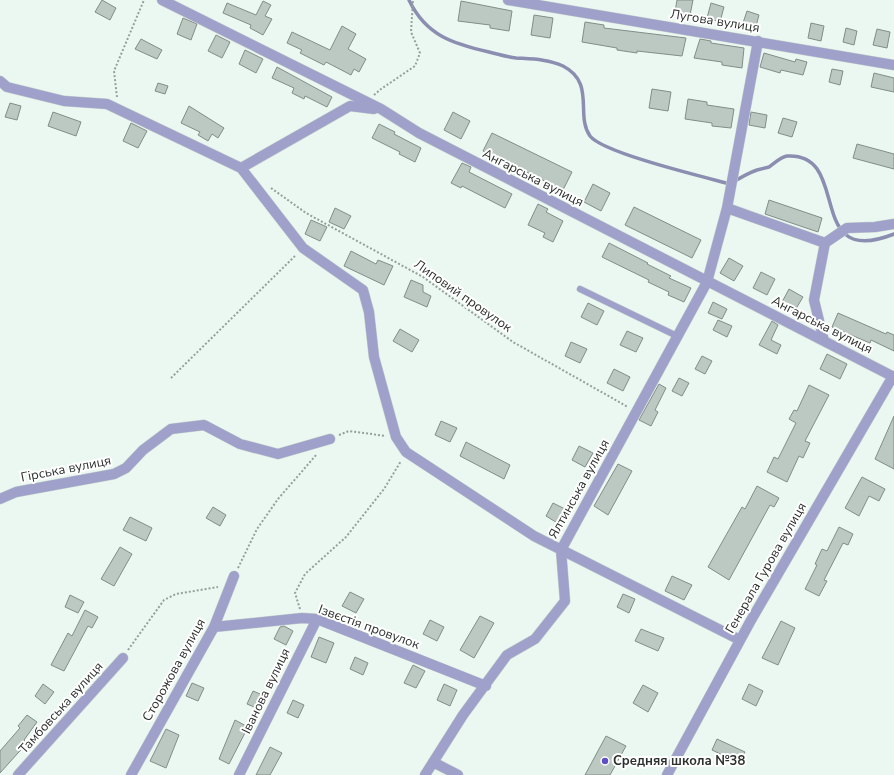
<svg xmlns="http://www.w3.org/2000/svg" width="894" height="775" font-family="'Nunito Sans',sans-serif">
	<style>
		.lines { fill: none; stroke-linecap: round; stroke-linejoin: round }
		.stream { stroke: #8c8eb1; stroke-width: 3.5 }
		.building { fill: #bcc9c2; stroke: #818d87 }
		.lane-casing { stroke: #c8d4ce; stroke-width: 7 }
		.street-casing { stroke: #c8d4ce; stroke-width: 11 }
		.path { stroke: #969f9a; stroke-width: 2; stroke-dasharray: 2 2; stroke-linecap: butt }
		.lane { stroke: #a0a1ca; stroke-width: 6 }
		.street { stroke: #a0a1ca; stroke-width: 10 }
		.poi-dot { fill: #5f4ec6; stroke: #fff; stroke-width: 1.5 }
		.labels { text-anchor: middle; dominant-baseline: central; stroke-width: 4; stroke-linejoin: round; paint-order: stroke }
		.street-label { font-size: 13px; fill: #2b302d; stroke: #fff }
		.poi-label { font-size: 13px; font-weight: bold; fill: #2b302d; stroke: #fff; text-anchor: start }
	</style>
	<rect width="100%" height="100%" fill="#ebf8f1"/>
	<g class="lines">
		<!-- stream -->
		<path class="stream" d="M409 0C426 36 454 44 489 52 498 54 507 57 516 58 532 59 548 59 563 66 596 83 575 115 590 136 603 153 704 177 730 184 738 179 748 173 757 170 761 169 765 168 769 167 774 164 780 157 787 156 853 152 803 270 894 234"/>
	</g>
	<!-- building -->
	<path class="building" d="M102 0 116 8 110 20 95 12Z
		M677 0H693L690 15 675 12Z
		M263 1 271 5 265 16 272 19 263 35 250 28 251 25 223 13 227 3 256 15Z
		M461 1 512 11 509 31 490 28V25L458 21Z
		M711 3 724 7 720 22 707 18Z
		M747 11 759 15 755 30 742 26Z
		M534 15 553 18 550 38 531 35Z
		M183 18 197 24 191 40 177 34Z
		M585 22 604 25V28L686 38 682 56 637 51V53L617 50V48L582 42Z
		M811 23 824 26 821 41 808 38Z
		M342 26 356 34 348 49 366 59 359 72 354 69 351 75 326 62 324 65 300 53 302 50 287 43 292 32 330 50Z
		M846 28 857 31 854 45 843 42Z
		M877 29 890 32 887 48 873 45Z
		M216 35 230 42 222 58 208 51Z
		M141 39 162 50 157 59 135 49Z
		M700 39 711 41V43L744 48 742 68 722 65V62L694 58Z
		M245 50 263 59 256 73 239 64Z
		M764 53 795 62 796 59 807 62 803 75 781 70 780 73 760 67Z
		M277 67 332 97 327 107 305 96 304 99 292 93 294 88 272 78Z
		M832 69 843 71 840 85 829 82Z
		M874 73 894 78V92L871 87Z
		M158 83 168 86 165 94 155 91Z
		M652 89 671 92 668 111 649 108Z
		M688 99 707 102V105L734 109 731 128 712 126V123L685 119Z
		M10 103 21 106 17 120 5 117Z
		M189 106 224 128 218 138 212 134 208 141 198 135 200 132 181 123Z
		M53 112 81 122 76 136 48 126Z
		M453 112 470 121 461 139 444 130Z
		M751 112 767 115 765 128 749 125Z
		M783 118 797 122 792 137 778 133Z
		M131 123 147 131 138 148 123 141Z
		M379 124 395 132 394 134 421 148 415 162 399 154 400 152 372 138Z
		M492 133 572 172 563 190 483 151Z
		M857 144 894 154V169L853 158Z
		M462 163 471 167 469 172 512 194 505 208 462 186 461 188 451 183Z
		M593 184 610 193 601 211 584 202Z
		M769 200 822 218 818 232 765 214Z
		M538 204 548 209 546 212 563 221 553 242 543 237 545 233 528 225Z
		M634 207 701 240 692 258 625 225Z
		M335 208 351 216 344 229 329 222Z
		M311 220 327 227 320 241 305 234Z
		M609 243 648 263 647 264 671 276 669 278 691 288 684 302 668 295 669 292 648 282 649 280 602 257Z
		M351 251 376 264 378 260 393 266 384 285 344 266Z
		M729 258 743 266 734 281 720 273Z
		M761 272 775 279 767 295 753 288Z
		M411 280 423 285V292L431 296 427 307 404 297Z
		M789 289 803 297 794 312 781 304Z
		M713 302 727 309 722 319 708 313Z
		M588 303 604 311 597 325 581 317Z
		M838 313 886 334 887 332 894 335V351L871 340 870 343 832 327Z
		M718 320 732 326 727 337 713 330Z
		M772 321 778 325 771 340 781 345 777 354 759 345Z
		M400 329 419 340 412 352 393 341Z
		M627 331 643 338 636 352 620 345Z
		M571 342 587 349 580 363 565 356Z
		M827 354 847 364 840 379 820 369Z
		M702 356 712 361 705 374 695 369Z
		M614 369 630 377 623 391 607 383Z
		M679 378 689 383 682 396 672 391Z
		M659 384 666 388 655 410 658 412 651 426 639 420Z
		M809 385 829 395 805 441 810 443 803 458 799 456 787 482 767 472 774 457 778 459 796 423 789 419 794 410 797 411Z
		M894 416V469L875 459Z
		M441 421 457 428 450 442 435 435Z
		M466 442 510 465 504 479 460 456Z
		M579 446 593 453 585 467 572 460Z
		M618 464 632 471 608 515 594 506Z
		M862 477 885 489 879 501 869 496 859 516 845 508Z
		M757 486 779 498 774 507 770 505 729 580 708 567 742 507 745 509Z
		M553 503 567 510 559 524 546 516Z
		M213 507 226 515 220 526 206 518Z
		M130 517 152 528 146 541 123 530Z
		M839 527 853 534 848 545 843 543 824 580 827 581 819 596 805 589 817 565 815 564 822 549 827 551Z
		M120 547 132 554 114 586 101 579Z
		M672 576 692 585 684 600 665 591Z
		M350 592 364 599 356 613 342 606Z
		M623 594 635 599 629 613 617 607Z
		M70 595 84 602 78 613 65 607Z
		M85 610 98 617 92 628 88 626 64 671 51 665 68 633 72 636Z
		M480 616 494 623 474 658 460 650Z
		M430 620 444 627 437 641 423 634Z
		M781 621 795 628 778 665 762 658Z
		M284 626 293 631 286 645 274 639 280 627Z
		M641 629 664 638 658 651 635 641Z
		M319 637 334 643 326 663 311 657Z
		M355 657 368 663 363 675 350 669Z
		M413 665 425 671 416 688 404 683Z
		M192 683 204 688 198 701 186 696Z
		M43 684 54 692 45 704 35 696Z
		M444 684 457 690 450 706 437 700Z
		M749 684 763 691 756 706 742 699Z
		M643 685 658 693 648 712 633 703Z
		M253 691 265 696 259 709 247 704Z
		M293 700 304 705 298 718 287 713Z
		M27 715 37 722 24 740 27 743 0 773V751L20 728 18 726Z
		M235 720 248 727 229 764 219 759Z
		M166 729 179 735 166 768 150 761Z
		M606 736 626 746 610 775H585Z
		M717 739 745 752 739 763 712 750Z
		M270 747 282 753 270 775H256Z"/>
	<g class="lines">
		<!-- lane casing -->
		<g class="lane-casing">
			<path id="lane" d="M580 289 677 336"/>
		</g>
		<!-- street casing -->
		<g class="street-casing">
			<path id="street" d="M162 0 381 109 419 133 894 377
				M508 0 894 65
				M0 81 7 87 64 101 107 104 241 168 350 106 374 109
				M241 168 303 248 363 290 369 312 374 357 396 437 406 452 534 536 740 640
				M727 208 825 243
				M824 341 814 300 825 243 847 228 875 227 894 224
				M0 499 16 492 114 474 126 468 143 450 171 429 204 425 240 444 278 454 330 439
				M214 627 302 618 317 619 486 686
				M433 762 458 775
				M18 775 123 658
				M131 775 214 627 234 576
				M239 775 317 619
				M425 775 463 715 507 655 535 639 565 601 561 550 707 282 727 208 758 41
				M667 775 750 622 893 376"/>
		</g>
		<!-- path -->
		<path class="path" d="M374 95 381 89 415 66 420 53 411 32 413 0
			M117 97 114 71 144 0
			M271 188 306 213 423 277 513 342 628 407
			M171 378 296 255
			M339 435 349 431 386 436
			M238 568 257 529 278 499 317 454
			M300 609 295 593 305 574 346 537 384 489 401 461
			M128 650 164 600 176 594 218 587"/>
		<!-- lane -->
		<use href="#lane" class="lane"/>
		<!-- street -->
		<use href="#street" class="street"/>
	</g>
	<!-- markers -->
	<circle class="poi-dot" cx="605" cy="761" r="4"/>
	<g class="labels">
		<!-- street labels -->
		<g class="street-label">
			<text transform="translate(715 21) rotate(9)">Лугова вулиця</text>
			<text transform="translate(533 178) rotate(27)">Ангарська вулиця</text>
			<text transform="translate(463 296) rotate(35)">Липовий провулок</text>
			<text transform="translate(822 325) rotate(27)">Ангарська вулиця</text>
			<text transform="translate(66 469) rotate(-11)">Гірська вулиця</text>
			<text transform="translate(579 489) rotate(-61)">Ялтинська вулиця</text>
			<text transform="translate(766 568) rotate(-60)">Генерала Гурова вулиця</text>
			<text transform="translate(369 627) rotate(20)">Ізвєстія провулок</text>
			<text transform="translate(174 670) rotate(-61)">Сторожова вулиця</text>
			<text transform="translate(266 691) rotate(-64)">Іванова вулиця</text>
			<text transform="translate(61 708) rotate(-48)">Тамбовська вулиця</text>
		</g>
		<!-- poi labels -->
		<g class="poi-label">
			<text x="613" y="761">Средняя школа №38</text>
		</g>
	</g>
</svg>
